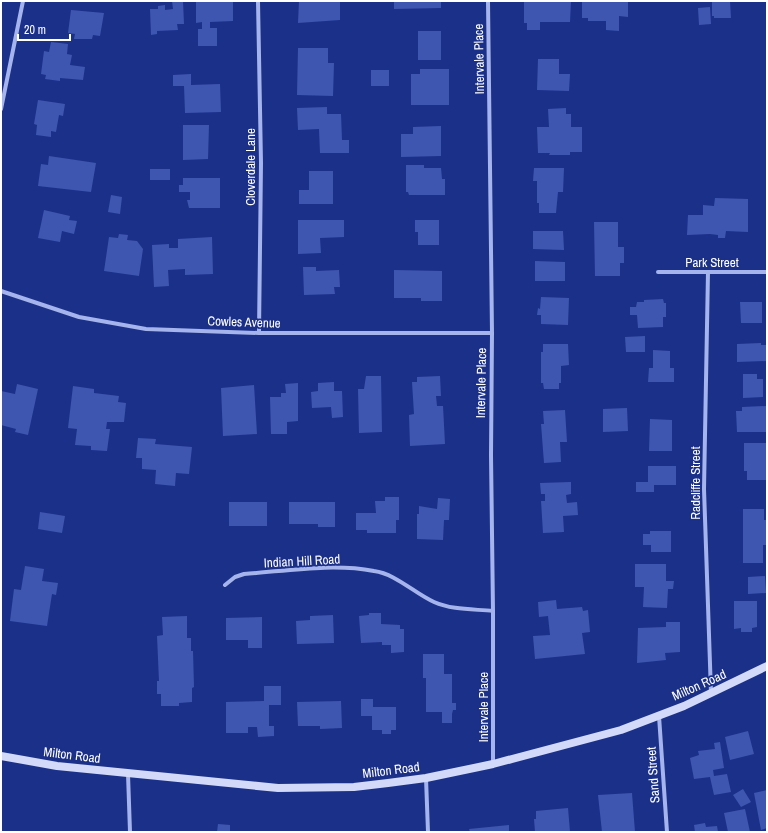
<svg xmlns="http://www.w3.org/2000/svg" width="768" height="833" font-family="'Archivo Narrow',sans-serif">
	<style>
		.building { fill: #3f56b0 }
		.lines { fill: none; stroke-linecap: round; stroke-linejoin: round }
		.street { stroke: #a5b4ec; stroke-width: 4 }
		.secondary { stroke: #d2d9f9; stroke-width: 8 }
		.labels { text-anchor: middle; dominant-baseline: central; stroke-width: 3.5; stroke-linejoin: round; paint-order: stroke }
		.street-label { font-size: 13px; fill: #fff; stroke: #1b3089 }
	</style>
	<rect width="100%" height="100%" fill="#1b3089"/>
	<!-- building -->
	<path class="building" d="M172 1H183L184 24H177L178 30 157 31V34L151 35 150 9H158V6L165 5V10L173 9Z
		M196 1H233V21L210 22V28H217V46H198V29H202V22L196 23Z
		M299 1H340V20L298 23Z
		M394 1H441V8L394 9Z
		M524 1H571L570 22H540V30H527V23H524Z
		M582 1H628V17L619 16V31L606 30V21H588V18H582Z
		M712 1H730L731 18H714V16H712Z
		M710 7 711 24 699 25 698 8Z
		M71 10 104 13 100 36 93 35 92 39H74L75 34 68 33Z
		M418 31H441V60H418Z
		M51 42 68 44 67 54 72 55 70 65 85 67 83 80 60 78V81L45 79 46 75 41 74 44 51 49 52Z
		M298 48H328V63H334L333 96 297 95Z
		M538 59H559V74H570L569 91 537 90Z
		M420 69H449V105H411V74H420Z
		M371 70H389V86H371Z
		M191 74V85L220 84 221 112 185 113 184 86H173V75Z
		M38 100 65 104 63 116 59 115 56 132 51 131V137L36 135 37 125 34 124Z
		M327 107V114H341L342 140H349V153H320L319 129 298 130 297 108Z
		M566 108V114H571V127H582V152H570V155H549L550 153H538L537 127H549L548 109Z
		M183 125H209L208 159 183 160Z
		M441 126V156L401 157V134H413V127Z
		M49 156 96 163 91 192 38 186 41 164 48 165Z
		M406 165H424V168H441L442 179H445V195H409L408 192H406Z
		M534 168H564L563 192H558L556 213H539V203H537V181H533Z
		M150 169H170V180H150Z
		M309 171H333V204H299V190H309Z
		M183 178H220V208H189L187 200H190V192H179V185H183Z
		M111 195 122 197 120 214 108 212Z
		M715 198 748 199V232L726 231 725 238H718V235L710 234 687 235 688 215H703V205L714 206Z
		M44 210 70 216 69 220 77 221 74 234 62 231 60 242 38 238Z
		M298 220H344V237L320 238 321 253 298 254Z
		M415 220H439V245H418V232H415Z
		M594 222H618V247H624V263H620V276H595Z
		M533 231H563L564 250 533 249Z
		M119 234 128 235 127 240 137 241 143 249 139 276 104 271 109 237 118 238Z
		M212 237 213 274 185 275V269L168 270 169 286 154 287 152 245 169 244V248H178V239Z
		M535 261 565 262V281H535Z
		M303 267H316V271L339 270 340 287H334L335 294 304 295Z
		M394 270 442 271V301H421V298H394Z
		M541 297 569 298 568 325 541 324V315H537L538 308 540 309Z
		M663 299 664 303H666V317H663V327L638 328 637 315H630V307H636L637 302H644V300Z
		M740 302H762V323H741Z
		M645 336V352H626L625 337Z
		M761 343V345H767V361L737 362V344Z
		M543 344H568L569 365 561 366V383H559V389H544L543 383H541V352H543Z
		M653 350 670 351V368H674V382H648L649 368H653Z
		M743 374H757V379H763V397L743 398Z
		M366 376H381L382 432 359 433 358 389H364Z
		M440 376 441 396H436L437 406H443L445 444 410 446 409 415 414 414 412 382H417V377Z
		M334 382V391H342L343 417 332 418 331 407 312 408 311 392 318 391V383Z
		M298 383V421L287 422V434H271L270 397H281V393H286L285 384Z
		M17 384 38 389 28 435 15 432 16 429 1 425V391L15 394Z
		M254 385 257 434 223 436 221 388Z
		M73 386 94 389V393L119 396 118 402 126 403 124 422H107L106 429H110L107 451 91 450V446L75 445 77 429 68 428Z
		M767 406V432H737L736 411H742V407Z
		M627 408 628 431 603 432V409Z
		M565 410 567 442H560L561 462 544 463 541 424H544L543 411Z
		M650 419 672 420V451H649Z
		M138 438 156 439 155 444 192 447 189 474 176 473 175 486 155 484 156 470 142 469V458H136Z
		M744 443H767V480H747V471H744Z
		M648 466H676V485H654V492H636V482H648Z
		M571 482V494L566 495 567 503 577 502 578 515 563 516 564 532 543 533 541 501H545V494H541L540 483Z
		M385 497H399V520H396V533H367V530H356V513H376L375 501H385Z
		M438 498 450 499 449 520H444L443 540 417 539V514H419V506L437 509Z
		M229 502H267V526H229Z
		M289 502H335V527H318V524H289Z
		M743 509H764V520H767V545H763V563H743Z
		M40 512 65 516 62 533 38 529Z
		M650 531H671V552H651V545H643V534H650Z
		M635 564H666V581H674L673 589H668L667 608 643 607 644 587H635Z
		M25 566 44 569 42 581 58 583 56 595 52 594 47 626 10 621 14 589 21 590Z
		M765 576 766 593 748 594V577Z
		M556 600 557 609 582 607 583 611 588 610 590 632 582 633 585 654 535 659 533 636 550 635 548 616 539 617 538 602Z
		M734 601H757V627L752 628V632H741V628L734 629Z
		M369 613H381V624L400 625V629H404V652L391 653V645H382V642L361 643 359 616 369 615Z
		M333 615 334 643 297 644 296 621 310 620V616Z
		M187 616V638H191V651H193L194 687 192 688V702L179 703V706H161V694H157V681H159L157 636 163 635 162 617Z
		M262 617V648H248V640H226V618Z
		M666 622H680V652L665 653 666 660 637 663 638 628 666 627Z
		M423 654H444V674H452V703H456V710H453L452 714V723H442V712H426V678H423Z
		M264 686H281V705H269V726H274V736L258 737 257 727H248V733H226V702L264 701Z
		M361 699H373V707H396V730H391V734H382V730H372V716H361Z
		M341 701 342 728 320 729V726H298L297 702Z
		M748 731 754 754 730 760 725 737Z
		M720 742 724 768 713 770 714 776 727 774 731 792 714 795 710 777 694 779 690 758 699 755 698 751 715 749 714 743Z
		M743 789 751 802 741 807 733 795Z
		M767 790V828L761 830 754 793Z
		M632 793 635 832H602L598 795Z
		M568 808 570 832H535L534 819H536V811Z
		M745 809 750 832H728L724 813Z
		M705 823 706 827 717 826 718 832H695L694 825Z
		M218 824 230 825V831L233 832H217Z
		M509 825V832H470L469 829Z"/>
	<g class="lines">
		<!-- street -->
		<path class="street" d="M258 1 261 163 259 333
			M488 1 492 333 491 455 493 611V764
			M1 109 23 1
			M658 272H767
			M708 272 704 489 711 693
			M1 291 79 317 146 329 259 333H492
			M225 585 235 577 244 574C287 571 332 563 374 571 396 574 414 593 434 602 452 610 473 609 493 611
			M659 716 667 832
			M128 774 130 832
			M426 778 428 832"/>
		<!-- secondary -->
		<path class="secondary" d="M1 756 57 766 278 788 354 787 388 783 426 778 493 764 621 730 684 706 767 666"/>
	</g>
	<g class="labels">
		<!-- street labels -->
		<g class="street-label">
			<text transform="translate(479 59) rotate(-91)">Intervale Place</text>
			<text transform="translate(250 167) rotate(-90)">Cloverdale Lane</text>
			<text x="712" y="262">Park Street</text>
			<text transform="translate(244 322) rotate(2)">Cowles Avenue</text>
			<text transform="translate(481 383) rotate(-89)">Intervale Place</text>
			<text transform="translate(695 483) rotate(-90)">Radcliffe Street</text>
			<text transform="translate(302 561) rotate(-3)">Indian Hill Road</text>
			<text transform="translate(699 685) rotate(-24)">Milton Road</text>
			<text transform="translate(483 707) rotate(-90)">Intervale Place</text>
			<text transform="translate(72 755) rotate(7)">Milton Road</text>
			<text transform="translate(391 770) rotate(-7)">Milton Road</text>
			<text transform="translate(653 775) rotate(-94)">Sand Street</text>
		</g>
	</g>
	<!-- border -->
	<rect width="768" height="833" fill="none" stroke="#ffffff" stroke-width="4"/>
	<!-- scale -->
	<path d="M18 34v6h52v-6" fill="none" stroke="#ffffff" stroke-width="2"/>
	<text x="24" y="34" font-size="12" fill="#ffffff" stroke="#1b3089" stroke-width="3" paint-order="stroke">20 m</text>
</svg>
